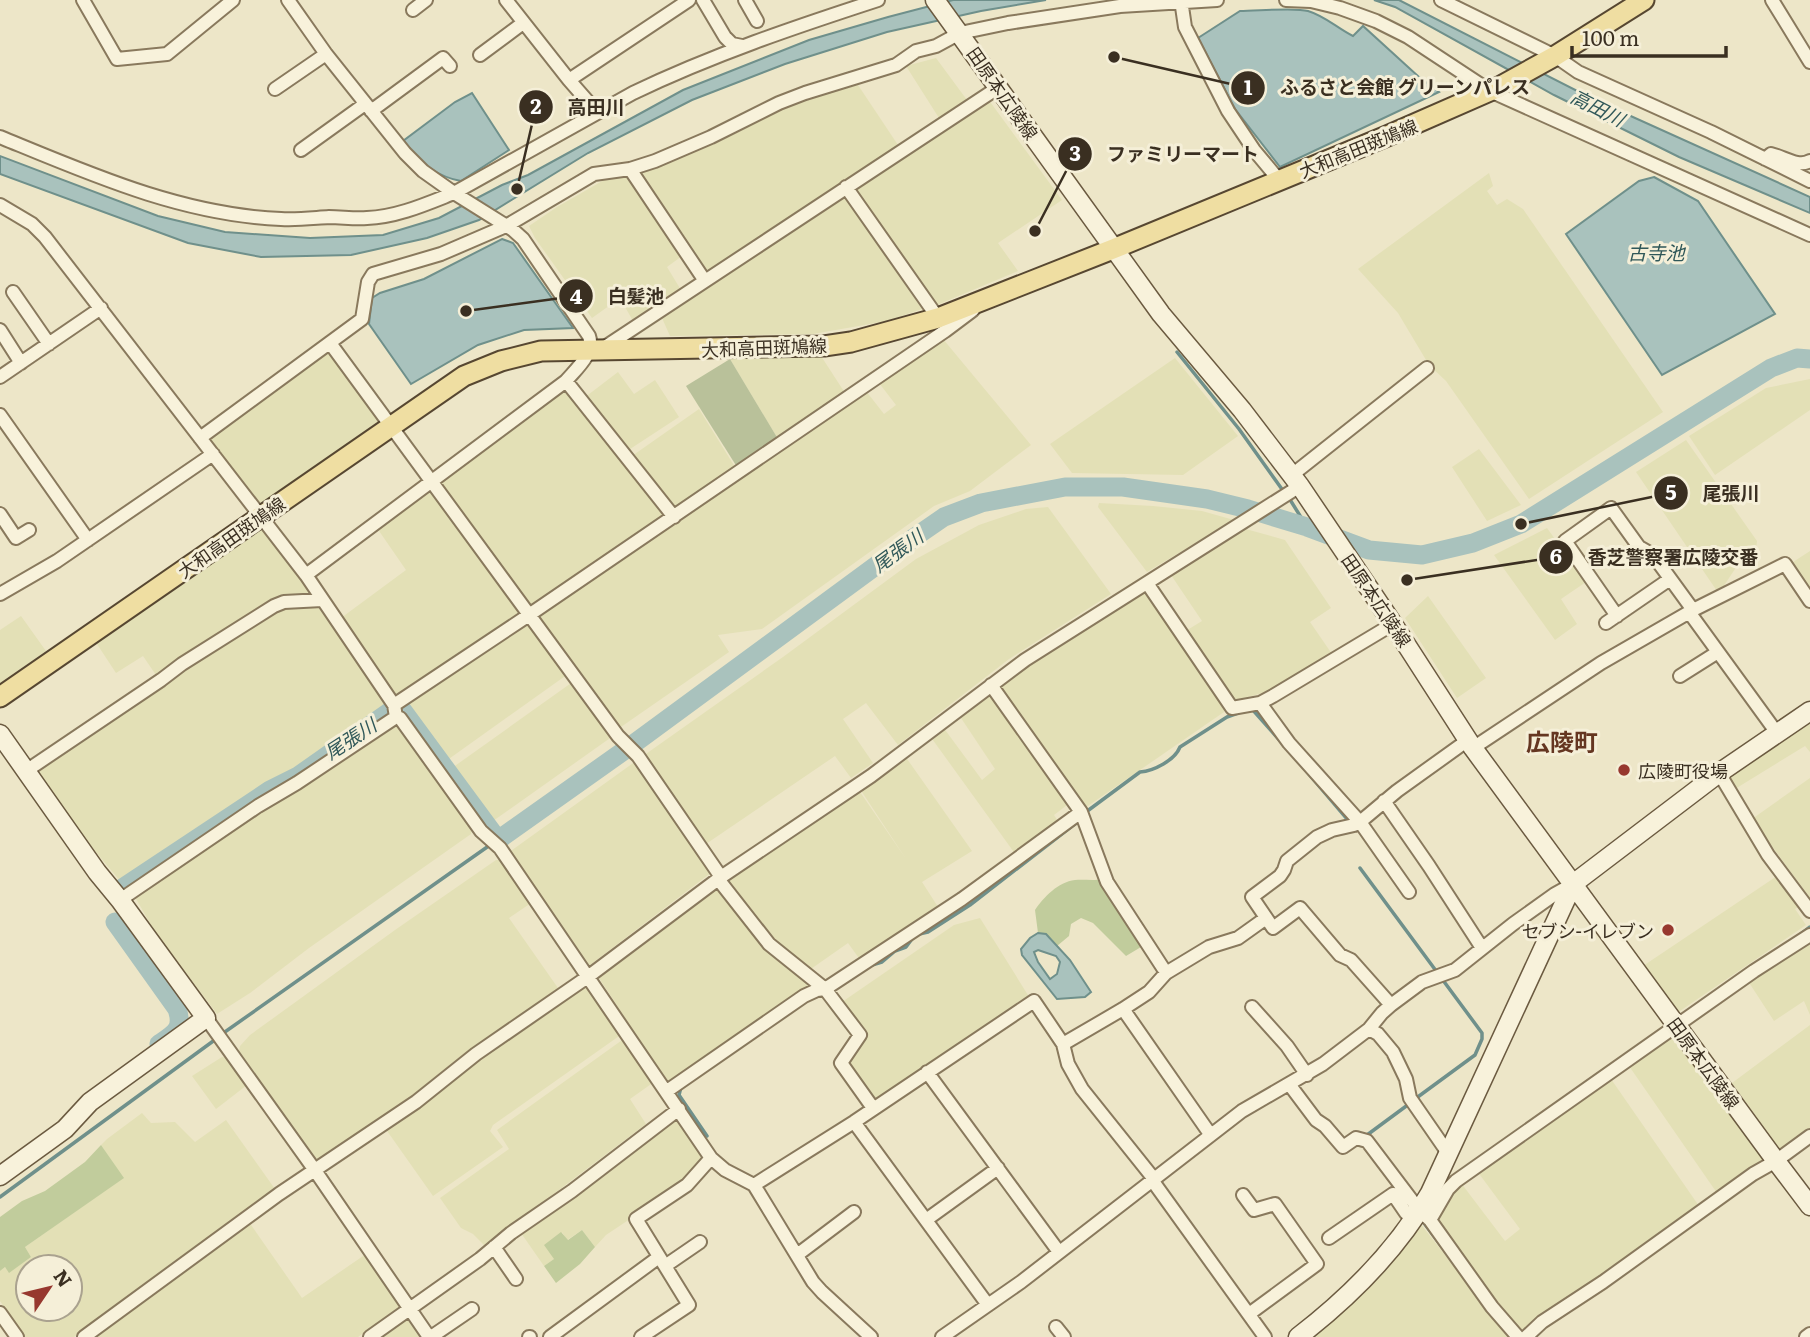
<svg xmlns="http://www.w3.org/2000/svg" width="1810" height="1337" font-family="Literata,'Noto Sans JP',serif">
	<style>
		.farmland { fill: #e3e0b6; fill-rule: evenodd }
		.green { fill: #c1cc9c }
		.cemetery { fill: #b9c19a }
		.water { fill: #a9c2bd; stroke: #6f908b; stroke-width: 2; fill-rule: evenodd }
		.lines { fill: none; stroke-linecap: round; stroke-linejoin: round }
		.stream { stroke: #6f908b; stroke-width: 3.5 }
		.river { stroke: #a9c2bd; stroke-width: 19 }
		.street-casing { stroke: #89795d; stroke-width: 16 }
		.secondary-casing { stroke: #6b5a40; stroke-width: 21 }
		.primary-casing { stroke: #574731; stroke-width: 23 }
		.street { stroke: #f8f2db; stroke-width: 12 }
		.secondary { stroke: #f8f2db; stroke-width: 18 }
		.primary { stroke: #efdea2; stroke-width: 19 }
		.poi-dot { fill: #97382f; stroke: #f5efd8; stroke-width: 2.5 }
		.labels { text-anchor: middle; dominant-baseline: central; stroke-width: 6; stroke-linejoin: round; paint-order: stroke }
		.street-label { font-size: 18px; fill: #3a2f21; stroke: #f5efd8 }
		.poi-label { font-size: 18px; fill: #3a2f21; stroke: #f5efd8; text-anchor: start }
		.water-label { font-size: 19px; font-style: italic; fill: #305859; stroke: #f5efd8 }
		.district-label { font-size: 24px; font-weight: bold; fill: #653621; stroke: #f5efd8 }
		.leader { fill: none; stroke: #3a2f21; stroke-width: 2.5 }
		.callout-dot { fill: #3a2f21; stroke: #f5efd8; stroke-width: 2.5 }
		.mark-label { font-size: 21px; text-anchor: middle; font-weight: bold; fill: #fff }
		.callout-label { font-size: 19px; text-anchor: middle; font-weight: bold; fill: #3a2f21; stroke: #f5efd8; stroke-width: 6; stroke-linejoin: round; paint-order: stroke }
	</style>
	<rect width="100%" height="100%" fill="#ede6c8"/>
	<!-- farmland -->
	<path class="farmland" d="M936 58 967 100 939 118 906 66Z
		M856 82 898 145 707 271 641 171 795 99Z
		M988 99 1062 200 998 243 1018 271 937 305 855 188Z
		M626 172 682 256 667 267 681 290 633 321 620 298 592 318 535 238 529 226 557 207 611 176Z
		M1489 173 1493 186 1487 191 1497 205 1507 199 1523 209 1663 412 1529 499 1446 381 1429 365 1398 313 1358 269Z
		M844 197 922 309 887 321 813 334 670 336 662 318Z
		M943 339 1031 445 970 491 934 506 762 629 718 635 729 652 618 729 535 617 866 391 884 414 896 405 879 383Z
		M328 347 382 420 261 503 252 498 206 438Z
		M821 356 845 393 778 439 730 359Z
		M1175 358 1238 436 1183 475 1072 473 1050 444Z
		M618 372 634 394 655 380 679 417 627 451 584 398Z
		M1810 379V410L1715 475 1689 436 1766 388Z
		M565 387 667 515 531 608 438 482Z
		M699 409 735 467 676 507 632 456Z
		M1686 440 1757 541 1756 550 1737 566 1723 587 1717 591 1636 472Z
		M1479 449 1521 505 1487 521 1452 467Z
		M432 486 524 612 409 692 395 696 341 618 406 570 377 528Z
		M1099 503 1153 506 1202 511 1234 520 1147 572 1098 507Z
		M1048 507 1111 594 1009 659 898 745 866 703 843 719 873 763 851 778 835 756 703 846 643 756 783 657 916 559 979 525 1026 509Z
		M261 528 269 533 314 595 277 597 177 662 158 678 143 656 116 673 95 641Z
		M1242 528 1285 540 1331 608 1310 622 1332 654 1270 691 1233 701 1184 632 1202 621 1171 575Z
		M1547 528 1586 582 1561 599 1577 624 1555 640 1494 555Z
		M1810 551V593L1790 564Z
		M1146 589 1224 701V712L1085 808 995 687Z
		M1428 596 1486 678 1457 698 1405 618Z
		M285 606H322L386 707 300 768 256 792 121 882 84 838 37 771 192 662Z
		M21 616 46 651 0 683V630Z
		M530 621 568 674 446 761 408 709 409 703Z
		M574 681 613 736 493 821 452 768Z
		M990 691 1071 802 1054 815 1059 823 1016 855 930 736 943 727 982 780 995 769 959 715Z
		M1810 717V752L1805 746 1735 789 1728 777Z
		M397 725 472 828 471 834 309 948 250 993 217 1014 155 932 135 897 156 879 387 728Z
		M905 756 972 851 922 882 940 910 861 961 848 943 808 971 776 944 725 881 858 789 906 859 860 789Z
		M636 761 712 872 590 965H586L508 853Z
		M1810 778V898L1752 819Z
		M496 860H501L531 903 509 918 558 988 460 1057 417 1095 317 1161 239 1051 240 1046 250 1035 395 930Z
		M1780 874 1803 904 1795 909 1806 925 1677 1013 1643 966Z
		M716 884 811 985 669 1085 597 975Z
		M980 918 1031 1000 875 1102 847 1065 867 1035 842 1002 954 925Z
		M1810 940V1015L1804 1001 1774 1021 1748 981Z
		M587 981 622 1034 493 1125 490 1131 503 1147 433 1196 385 1128 472 1062Z
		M1810 1025V1128L1782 1148H1779L1732 1083Z
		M1672 1035 1763 1159 1717 1193 1629 1066Z
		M625 1038 654 1082 630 1099 646 1124 485 1246 473 1234 461 1228 440 1198 509 1149 497 1130Z
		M222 1057 228 1058 247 1085 216 1109 192 1076Z
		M1611 1079 1699 1206 1601 1277 1522 1331 1505 1313 1466 1262 1437 1221 1438 1218 1452 1193 1461 1183 1505 1241 1520 1229 1477 1171Z
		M142 1113 151 1123 175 1122 195 1142 226 1120 275 1189 74 1337H25L0 1301V1271L5 1267 9 1272 31 1257 25 1247 123 1178 101 1145 107 1139ZM28 1267H70V1309H28Z
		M676 1116 704 1157 702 1160 683 1180 629 1214 630 1219 606 1235 595 1247 582 1230 567 1240 562 1232 554 1259 544 1266 521 1233Z
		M249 1222 302 1298 366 1254 398 1302 399 1307 358 1337H92Z
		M1420 1223 1509 1337H1311L1329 1324 1391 1262Z
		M406 1317 422 1337H378Z"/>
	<!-- green -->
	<path class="green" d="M1103 879 1146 944 1126 956 1093 923 1081 918 1071 924 1069 936 1057 946 1046 934 1038 933 1035 910C1044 897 1058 882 1075 880 1084 879 1093 881 1103 879Z
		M101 1145 124 1178 25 1247 31 1257 9 1273 5 1267 0 1271V1217L22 1201 45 1191 85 1162Z
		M582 1230 595 1247 580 1264 556 1283 544 1266 554 1259 544 1245 561 1232 568 1240Z"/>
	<!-- cemetery -->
	<path class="cemetery" d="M730 359 778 439 737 467 686 386Z"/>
	<!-- water -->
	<path class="water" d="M953 0H1046L981 11 887 32 785 64 692 100 588 153 479 220 427 238 351 255 261 257 188 243 0 174V156L158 216 225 232 310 238 383 235 439 218 502 185 528 175 683 90 809 40 888 17Z
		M1374 0H1399L1593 99 1810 197V213L1679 157 1554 95 1395 7Z
		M1240 11C1257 11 1295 7 1308 11 1325 16 1337 28 1353 36L1363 26 1419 77 1439 92 1280 167 1235 109 1198 38Z
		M472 93 509 150 461 181C437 177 417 160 403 141L455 102Z
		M1654 177 1698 201 1775 314 1662 375 1566 234 1639 181Z
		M502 239 513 243 573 328 524 330 478 345 411 384 369 324 372 298 380 293 424 279Z
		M1038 933 1046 934 1070 960 1091 992 1085 997 1057 999 1022 955 1021 949 1030 938ZM1038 950 1056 956 1060 962 1057 974 1050 979 1038 962 1034 952Z"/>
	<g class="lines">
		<!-- stream -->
		<path class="stream" d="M1177 352 1239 429 1284 492
			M1289 498 1307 527
			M1252 709 1282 743
			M1303 767 1348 820
			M1086 812 1140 772C1154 771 1175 760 1180 747L1227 717 1238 713
			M1360 868 1482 1033V1039L1475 1055 1415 1099
			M1801 934 1810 927
			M872 965 882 962 895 951 906 947 915 935 928 932 970 905 1076 823
			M222 1034 490 845
			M681 1087 679 1095 707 1136
			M1366 1138 1367 1135 1409 1104
			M0 1197 216 1039
			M1426 1220 1424 1223 1442 1247"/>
		<!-- river -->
		<path class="river" d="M121 889 270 790 298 776 389 712 403 711 498 840 632 745 915 537 944 517 981 503 1065 487H1123L1207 499 1248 509 1307 527 1369 550 1422 555 1473 543 1521 524 1771 368 1797 358 1810 359
			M115 922 177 1009C184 1029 174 1034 159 1044"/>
		<!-- street casing -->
		<g class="street-casing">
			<path id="street" d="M83 0 117 59 167 54 233 0
				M288 0 326 54 405 153 423 171 454 193 513 230 523 239 589 336C595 353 577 368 566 381L306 575
				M506 0 569 80 590 104 609 106
				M703 0 725 37 732 44 742 46
				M745 0 757 21
				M1181 0 1185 27 1228 111 1254 150 1279 180
				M1286 0 1311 1 1340 8 1376 21 1408 37 1490 91 1810 235
				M1441 0 1555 56 1578 72 1711 132 1810 181
				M1772 0 1810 62
				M413 10 426 0
				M480 55 523 23
				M569 80 689 0
				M275 89 326 54
				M371 111 443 58 450 66
				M0 137C90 174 182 215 281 219 297 220 313 218 329 217 342 217 354 219 367 218 397 217 426 204 454 193L633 93C712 55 795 27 878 0
				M301 150 365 104
				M1765 159 1771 154C1784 157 1798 168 1810 161
				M630 169 705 281
				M846 187 938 318
				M0 205 32 224 45 237 306 575 394 705 396 717 400 718 481 831 500 848 711 1158 725 1170 754 1185 813 1282 822 1292 871 1337
				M13 292 49 344
				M0 330 21 363
				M330 343 618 736 638 756 721 877
				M602 349 999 87
				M0 377 101 308
				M566 381 674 517
				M0 415 88 540
				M200 438 362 319 368 282 373 274 441 254 506 226 594 174 630 169 655 161 711 137 779 103 805 93 896 65 916 51 936 46 960 33 1008 23 1120 6 1217 0
				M1292 475 1427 368
				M0 514 16 538 29 530
				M1147 583 1232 708 1260 703 1273 696 1393 624
				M0 594 57 561 213 454
				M1689 612 1777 733
				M1617 616 1565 541 1611 508 1639 547 1653 555 1693 610
				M1606 623 1670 579
				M1680 676 1718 652
				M991 685 1081 812 1107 882 1163 968
				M1260 703 1289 743 1360 822 1409 892
				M394 705 529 615 945 331 973 310
				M1473 748 1601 663 1693 610 1785 564 1810 601
				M26 771 161 680 182 664 274 606 284 602 322 600
				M1719 773 1768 855 1810 911
				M1384 801 1429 866 1482 948
				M718 879 769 944 825 989 860 1035 841 1063 873 1108
				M120 900 258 806 297 783 396 717
				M1391 1005 1351 960 1340 955 1300 908 1273 928 1252 897 1280 876 1284 870 1287 861 1317 837 1332 830 1354 825 1360 822 1397 791 1468 740
				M1252 1007 1287 1046 1307 1075
				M1123 1009 1210 1134
				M206 1018 314 1169 429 1337
				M1369 1029 1378 1034 1393 1052 1406 1079 1410 1098 1448 1153
				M1063 1044 1123 1009 1149 992 1166 973 1209 947 1238 938 1266 918
				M927 1072 1059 1252
				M1289 1084 1316 1120 1325 1126 1343 1147 1356 1138 1367 1141 1420 1211 1430 1220 1492 1307 1518 1337
				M667 1091 804 996 817 990 825 989 962 899 1081 812
				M854 1122 988 1305
				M1152 1180 1265 1337
				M754 1185 854 1122 1034 1001 1063 1044 1068 1064 1082 1089 1154 1179
				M1243 1195 1254 1210 1275 1204 1317 1264 1249 1314
				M926 1220 998 1168
				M1430 1220 1448 1189 1456 1181 1754 971 1810 935
				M1329 1238 1393 1194 1406 1213 1420 1211
				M494 1247 516 1279
				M797 1255 854 1212
				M665 1266 700 1242
				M0 1313 17 1337
				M1056 1327 1064 1337
				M84 1337 279 1194 416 1102 476 1054 589 976 721 877 871 776 1025 660 1300 486
				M370 1337 480 1259 511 1233 572 1191 679 1109
				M431 1337 472 1309
				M529 1337H530
				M550 1337 659 1257
				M641 1337 689 1305 636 1219 687 1185 711 1158
				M942 1337 1021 1282 1242 1111 1323 1064 1369 1029 1382 1013 1391 1005 1422 982 1455 970 1513 924 1555 894 1573 884
				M1526 1337 1542 1322 1603 1282 1753 1174 1776 1161 1810 1136
				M1806 1337 1810 1334"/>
		</g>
		<!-- secondary casing -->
		<g class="secondary-casing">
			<path id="secondary" d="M935 0 1161 314 1242 410 1300 486 1393 624 1473 748 1776 1161 1810 1206
				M0 734 97 872 120 900 206 1018 90 1102 65 1129 0 1176
				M1298 1337C1350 1297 1397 1250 1430 1193L1573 884 1719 773 1810 711"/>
		</g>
		<!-- primary casing -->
		<g class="primary-casing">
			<path id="primary" d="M0 697 464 376 501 361 541 351 824 346 851 342 938 318 1113 249 1387 136 1499 87 1555 56 1644 0"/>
		</g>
		<!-- street -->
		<use href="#street" class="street"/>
		<!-- secondary -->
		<use href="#secondary" class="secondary"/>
		<!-- primary -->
		<use href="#primary" class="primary"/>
	</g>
	<!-- markers -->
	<g class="poi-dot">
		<circle cx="1624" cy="770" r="7"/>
		<circle cx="1668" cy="930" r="7"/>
	</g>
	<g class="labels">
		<!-- street labels -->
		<g class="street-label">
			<text transform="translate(1003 93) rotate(55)">田原本広陵線</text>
			<text transform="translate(1358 148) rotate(-22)">大和高田斑鳩線</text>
			<text transform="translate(764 347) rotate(-2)">大和高田斑鳩線</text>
			<text transform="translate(231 537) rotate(-35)">大和高田斑鳩線</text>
			<text transform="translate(1377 600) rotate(56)">田原本広陵線</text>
			<text transform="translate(1704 1063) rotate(54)">田原本広陵線</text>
		</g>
		<!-- poi labels -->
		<g class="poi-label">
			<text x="1638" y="770">広陵町役場</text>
			<text x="1654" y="930" text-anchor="end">セブン-イレブン</text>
		</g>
		<!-- water labels -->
		<g class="water-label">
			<text transform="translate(1598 107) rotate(27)">高田川</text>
			<text x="1656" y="252">古寺池</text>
			<text transform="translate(897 550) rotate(-36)">尾張川</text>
			<text transform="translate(350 738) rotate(-33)">尾張川</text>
		</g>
		<!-- district labels -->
		<g class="district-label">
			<text x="1562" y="740">広陵町</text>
		</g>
	</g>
	<!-- callouts -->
	<path class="leader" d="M1114 57L1248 88M517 189L536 107M1035 231L1075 154M466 311L576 296M1521 524L1671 493M1407 580L1556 557"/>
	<g class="callout-dot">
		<circle cx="1114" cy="57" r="7"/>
		<circle cx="517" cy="189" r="7"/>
		<circle cx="1035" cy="231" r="7"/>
		<circle cx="466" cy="311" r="7"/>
		<circle cx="1521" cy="524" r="7"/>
		<circle cx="1407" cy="580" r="7"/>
		<circle cx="1248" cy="88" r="18"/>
		<circle cx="536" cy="107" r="18"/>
		<circle cx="1075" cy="154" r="18"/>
		<circle cx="576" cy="296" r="18"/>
		<circle cx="1671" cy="493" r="18"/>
		<circle cx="1556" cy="557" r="18"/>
	</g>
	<g class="mark-label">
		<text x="1248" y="95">1</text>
		<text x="536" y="114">2</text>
		<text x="1075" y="161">3</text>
		<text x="576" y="304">4</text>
		<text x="1671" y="500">5</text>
		<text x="1556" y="564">6</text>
	</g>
	<g class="callout-label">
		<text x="1405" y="94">ふるさと会館 グリーンパレス</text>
		<text x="596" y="114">高田川</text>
		<text x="1183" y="161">ファミリーマート</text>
		<text x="636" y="303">白髪池</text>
		<text x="1731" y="500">尾張川</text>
		<text x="1673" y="564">香芝警察署広陵交番</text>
	</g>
	<!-- north arrow -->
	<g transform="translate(49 1288) rotate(55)"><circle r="33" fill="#f5efd8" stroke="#aaa28f" stroke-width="2"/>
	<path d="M0-5L12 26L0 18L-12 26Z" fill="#97382f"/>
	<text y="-10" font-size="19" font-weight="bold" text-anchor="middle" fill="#3a2f21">N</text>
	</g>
	<!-- scale -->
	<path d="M1572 46v10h154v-10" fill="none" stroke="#3a2f21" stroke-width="3.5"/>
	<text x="1582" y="46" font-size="21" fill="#3a2f21" stroke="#f5efd8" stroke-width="5" paint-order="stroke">100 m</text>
</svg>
